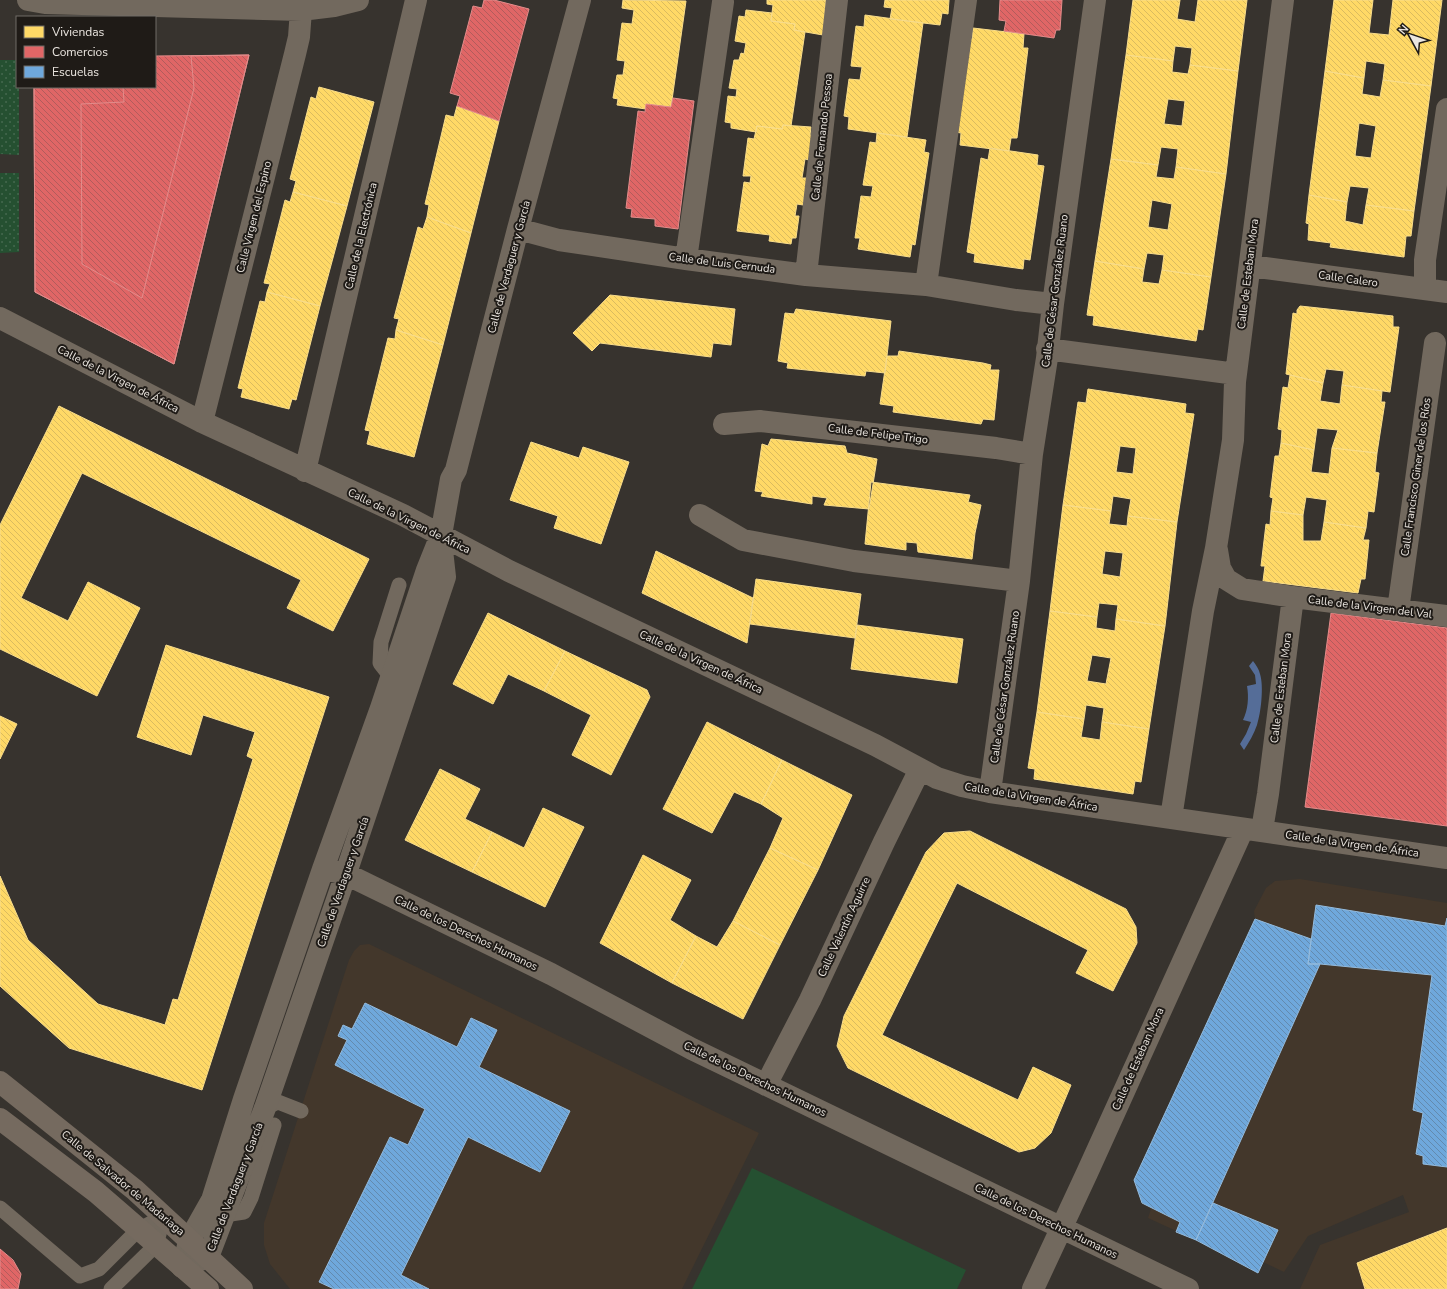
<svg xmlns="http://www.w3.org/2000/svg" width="1447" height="1289" font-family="'Nunito Sans',sans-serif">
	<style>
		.built { fill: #43372b }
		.park { fill: url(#park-dots) }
		.pitch { fill: #255031 }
		.water { fill: #556d98 }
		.homes { fill: url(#homes-back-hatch); stroke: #f9dd8b; fill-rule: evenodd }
		.shops { fill: url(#shops-back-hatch); stroke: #e38c8b }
		.schools { fill: url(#schools-back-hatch); stroke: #94bbdd }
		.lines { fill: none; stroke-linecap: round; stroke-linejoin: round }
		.lane { stroke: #72695e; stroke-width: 15 }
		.street { stroke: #72695e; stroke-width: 22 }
		.secondary { stroke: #756a5f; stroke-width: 22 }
		.labels { text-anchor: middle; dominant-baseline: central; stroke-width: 4; stroke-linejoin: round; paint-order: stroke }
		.street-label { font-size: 11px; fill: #ebe6e0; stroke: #1f1b17 }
	</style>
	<defs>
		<pattern id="park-dots" width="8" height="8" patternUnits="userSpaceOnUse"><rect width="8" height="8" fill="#255031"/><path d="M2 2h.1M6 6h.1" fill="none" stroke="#45694f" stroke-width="1.8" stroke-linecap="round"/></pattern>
		<pattern id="homes-back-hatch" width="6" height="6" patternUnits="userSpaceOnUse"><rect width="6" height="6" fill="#ffd966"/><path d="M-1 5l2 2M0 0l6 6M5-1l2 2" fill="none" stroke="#dabb5f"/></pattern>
		<pattern id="shops-back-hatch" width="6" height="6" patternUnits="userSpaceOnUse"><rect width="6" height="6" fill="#e06666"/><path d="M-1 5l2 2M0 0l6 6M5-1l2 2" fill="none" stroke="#b25c5c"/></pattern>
		<pattern id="schools-back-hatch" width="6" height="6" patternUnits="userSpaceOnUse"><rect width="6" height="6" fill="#6fa8dc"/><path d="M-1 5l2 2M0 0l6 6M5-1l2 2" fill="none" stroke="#638aae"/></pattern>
	</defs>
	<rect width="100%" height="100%" fill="#37332e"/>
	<!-- built -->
	<path class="built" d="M1300 879 1447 903V1289H1300L1320 1245 1409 1212 1403 1195 1308 1236 1284 1272 1263 1262 1196 1240 1148 1218 1151 1209 1142 1203 1134 1180 1255 919 1254 911 1266 888 1275 881Z
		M369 944 759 1133 682 1289H290L270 1264 264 1245V1223L349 960 354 951 360 945Z"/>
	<!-- park -->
	<path class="park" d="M0 60H17V87H19V155L0 154Z
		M0 173H19V252L0 253Z"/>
	<!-- pitch -->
	<path class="pitch" d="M752 1168 966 1270 957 1289H692Z"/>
	<!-- water -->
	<path class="water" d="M1253 661C1256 665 1259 669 1260 674 1264 686 1261 713 1257 725 1254 734 1249 742 1244 750L1240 744 1246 734 1251 722 1243 720C1248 710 1249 697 1247 686L1256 684 1255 675 1249 666Z"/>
	<!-- homes -->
	<path class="homes" d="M623 0 686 1 671 107 646 104V109L617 105 618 99 613 98 617 75H623L625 61 617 60 622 23 632 24 634 10 622 8Z
		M767 0H826L823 35 794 30 795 24 771 21 773 5 767 4Z
		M885 0H949L948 14 942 13 940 25 890 19 892 8 884 7Z
		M1133 0H1180L1177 19 1195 22 1198 0H1247L1238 71 1190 65 1192 48 1175 46 1173 61 1126 55Z
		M1334 0H1373L1369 33 1389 35 1393 0H1442L1431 86 1383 80 1385 64 1366 61 1364 78 1325 71Z
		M746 10 772 13 771 21 795 24 794 30 805 32 791 126 783 125 782 129 757 126 756 132 731 128V123L725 122 728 96 736 97 737 89 729 88 734 60H739L741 53 744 54 746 43 735 41 739 16 745 17Z
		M865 15 923 23 907 137 848 129 849 117 844 116 849 79 860 80 862 67 851 66 856 26 864 27Z
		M973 28 1024 34 1023 48H1028L1017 138H1011L1009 151 960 145 961 133 955 132 966 38 972 39Z
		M1126 55 1173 61 1172 72 1188 74 1190 65 1238 71 1226 174 1176 167 1178 149 1161 147 1158 165 1111 159ZM1168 99 1185 101 1182 126 1164 124Z
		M1325 71 1364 78 1362 94 1380 97 1383 80 1431 86 1414 211 1366 205 1369 188 1350 186 1347 202 1309 195ZM1359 123 1376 126 1371 158 1355 156Z
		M319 87 374 102 347 206 293 192 296 181 290 179 311 97 316 99Z
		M457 106 499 121 471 233 427 217 429 205 425 204 446 115 454 117Z
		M783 125 811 127 810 135H812L809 160 805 159 802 178H807L803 205 797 204 795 216H799L796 238H792L791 244 769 241 770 235 737 231 744 182 750 183 751 176H743L748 138 754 139 757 126 782 129Z
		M877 133 926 140 924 152 929 153 915 245 912 244 910 257 858 249 860 238H855L861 196 871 197 873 186 863 185 870 142 876 143Z
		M990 148 1038 155 1037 165 1044 166 1030 260 1024 259 1023 269 974 262 975 254 967 252 981 158 988 160Z
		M1111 159 1158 165 1156 177 1174 179 1176 167 1226 174 1211 277 1162 270 1164 255 1147 253 1144 269 1095 261ZM1152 200 1172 204 1168 230 1148 227Z
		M293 192 347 206 320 306 267 292 270 284 264 283 285 200 290 202Z
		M1309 195 1347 202 1345 221 1363 225 1366 205 1414 211 1411 236H1406L1404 257 1330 247 1331 243 1308 240 1309 224 1306 223Z
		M427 217 471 233 443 345 396 330 399 319 394 318 418 227 423 229Z
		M1095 261 1144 269 1142 282 1159 284 1162 270 1211 277 1203 330 1198 329 1196 341 1093 325 1094 316 1087 315Z
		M267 292 320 306 296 400 292 399 289 409 241 397 243 389 238 388 260 301 265 302Z
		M610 295 735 309 731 345 713 343 711 357 600 343 592 351 573 333Z
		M1300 306 1393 316V327H1399L1390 392 1342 385 1344 371 1326 369 1323 383 1286 374 1293 313 1297 314V310Z
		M796 309 891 321 885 373 866 371 865 376 787 368 788 363 778 361 785 313 794 314Z
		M396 330 443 345 414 457 367 444 370 431 365 430 388 338 395 339Z
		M899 351 983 363 991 365 990 370H999L994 420 983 419 981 424 893 412 894 406 880 404 887 356H898Z
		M1290 375 1323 383 1320 401 1340 404 1342 385 1382 391 1381 402H1385L1377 453 1332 448 1338 430 1317 428 1314 450 1281 443 1282 430 1278 429 1283 387 1288 388Z
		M1088 389 1186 404 1185 413 1194 414 1177 522 1128 516 1131 499 1113 496 1111 511 1063 505 1078 402 1086 403ZM1120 446 1136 448 1133 474 1116 472Z
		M59 406 369 559 333 631 287 608 301 580 82 473 21 598 68 621 88 582 140 608 97 696 0 649V525Z
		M771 439 845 446 847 453 877 459 869 509 824 505 827 498 812 496V504L761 496 763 492 755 491 762 444 768 446Z
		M531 442 579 458 583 447 629 462 601 544 554 528 558 516 510 500Z
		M1281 443 1314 450 1311 472 1329 474 1332 448 1377 453 1375 472 1379 473 1374 512 1368 511 1366 528 1324 522 1327 500 1306 497 1303 515 1271 511 1273 498 1270 497 1275 456H1279Z
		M871 482 970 495 968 502 981 505 975 533 972 559 918 552 917 543 906 542V550L865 544Z
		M1063 505 1111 511 1109 524 1127 526 1128 516 1177 522 1165 626 1116 619 1118 605 1099 603 1097 617 1050 611ZM1105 551 1123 553 1120 577 1102 574Z
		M1271 511 1303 515V541H1321L1324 522 1366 528 1363 540H1369L1365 579H1361L1358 593 1263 581 1265 566H1261L1266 524 1270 525Z
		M656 551 753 598 747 643 642 593Z
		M756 579 861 594 855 638 750 624Z
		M1050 611 1097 617 1096 628 1115 631 1116 619 1165 626 1149 729 1102 722 1104 708 1086 705 1084 719 1037 712ZM1092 655 1111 658 1106 684 1087 681Z
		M488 613 565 651 544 691 508 674 493 704 453 684Z
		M857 625 963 639 957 683 851 669Z
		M166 645 329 697 202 1090 69 1048 0 986V876L28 940 98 1004 165 1025 173 999 178 1000 253 759 247 756 255 732 203 715 191 755 137 737Z
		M565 651 647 690 650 697 611 775 572 755 591 715 544 691Z
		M1037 712 1084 719 1081 737 1100 740 1102 722 1149 729 1141 782 1135 781 1133 794 1034 779 1035 769 1028 768Z
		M0 716 17 724 0 759Z
		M707 722 782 760 761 804 734 792 712 833 663 809Z
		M782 760 852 795 818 870 770 848 783 818 761 804Z
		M440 769 480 789 465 819 492 832 472 872 405 840Z
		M543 808 584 827 545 907 472 872 492 832 524 848Z
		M970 831 1126 909 1136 927 1137 943 1113 991 1076 973 1088 950 957 883 882 1035 1018 1100 1033 1067 1071 1085 1051 1133 1035 1148 1019 1152 848 1068 837 1046 844 1016 926 852 944 833Z
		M770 848 818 870 780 945 733 921Z
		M643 855 691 880 670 920 696 936 672 983 600 943Z
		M733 921 780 945 743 1019 672 983 696 936 717 947Z
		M1447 1228V1289H1365L1357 1263Z"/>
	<!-- shops -->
	<path class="shops" d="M484 0H494L529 9 499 121 457 106 460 96 450 93 473 6 482 8Z
		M1000 0H1062L1060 30H1056L1054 38 1004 31 1006 21 999 20Z
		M249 55 174 364 35 292 34 87H123L124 102 81 104 82 264 142 298 194 88 191 56Z
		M249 55 174 364 35 292 34 87H155V56Z
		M673 98 694 101 678 229 655 226V219L631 217 632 209 626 208 638 111 645 112 646 104 671 107Z
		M1331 613 1447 628V826L1305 807Z
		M0 1249 13 1260 21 1274 18 1289H0Z"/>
	<!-- schools -->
	<path class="schools" d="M1316 905 1445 926 1447 918V1167L1423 1164V1156L1416 1154 1423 1113 1413 1110 1432 975 1320 964H1308Z
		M1255 919 1311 939 1308 964H1320L1196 1240 1176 1232 1180 1222 1142 1203 1134 1180Z
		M365 1003 457 1047 471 1018 497 1030 479 1067 570 1111 540 1172 468 1137 401 1275 429 1289H334L319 1282 390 1137 408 1145 425 1109 335 1065 347 1040 338 1036 343 1025 352 1029Z
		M1213 1203 1278 1230 1258 1273 1196 1240Z"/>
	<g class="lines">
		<!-- lane -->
		<path class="lane" d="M391 677 380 663 381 642 399 585
			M262 1107 265 1108 278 1102 301 1111
			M0 1208 80 1276 99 1269 138 1230 164 1216
			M224 1215 244 1212 251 1198 274 1125
			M111 1289 156 1245 164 1216"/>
		<!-- street -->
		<path class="street" d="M28 0 45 3 301 10 334 6 358 0
			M518 229 559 240 686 259 806 275 926 285 1016 300 1053 304
			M686 259 723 2
			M1250 266 1447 292
			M806 275 837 0
			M926 285 966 0
			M1425 289V260L1447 109
			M0 318 202 422 403 515 509 571 875 745 937 778 962 786 990 792 1447 858
			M1047 349 1236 374
			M202 422 295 54 299 37 301 10
			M724 424 760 421 996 448 1032 454
			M305 471 416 0
			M700 515 743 540 854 561 1019 581
			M1217 550 1220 568 1226 579 1242 589 1293 597 1447 616
			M1398 610 1435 343
			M990 792 1019 581 1032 454 1047 358 1053 304 1095 0
			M1171 818 1203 611 1216 548 1233 440 1235 382 1283 0
			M1262 830 1268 794 1293 597
			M323 869 346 874 551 974 692 1049 1188 1289
			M766 1085 810 1000 884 842 920 769
			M190 1264 208 1257 265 1108 340 891 445 577 441 541
			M182 1267 190 1239 212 1200 244 1099 323 869 381 708 427 570 441 535 451 479 456 470 518 229 580 0
			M1033 1289 1087 1173 1243 829"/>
		<!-- secondary -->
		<path class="secondary" d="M0 1082 135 1190 242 1289
			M0 1119 96 1192 208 1289"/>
	</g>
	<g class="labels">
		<!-- street labels -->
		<g class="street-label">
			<text transform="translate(822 137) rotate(-84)">Calle de Fernando Pessoa</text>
			<text transform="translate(254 217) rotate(-76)">Calle Virgen del Espino</text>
			<text transform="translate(361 236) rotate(-77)">Calle de la Electrónica</text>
			<text transform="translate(722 263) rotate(7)">Calle de Luis Cernuda</text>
			<text transform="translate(509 267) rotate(-75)">Calle de Verdaguer y García</text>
			<text transform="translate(1248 274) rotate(-83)">Calle de Esteban Mora</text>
			<text transform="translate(1348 279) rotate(8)">Calle Calero</text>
			<text transform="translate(1055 291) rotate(-83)">Calle de César González Ruano</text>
			<text transform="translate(118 379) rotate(27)">Calle de la Virgen de África</text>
			<text transform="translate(878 434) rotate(7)">Calle de Felipe Trigo</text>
			<text transform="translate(1416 477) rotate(-82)">Calle Francisco Giner de los Ríos</text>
			<text transform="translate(409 521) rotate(26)">Calle de la Virgen de África</text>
			<text transform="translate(1370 607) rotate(7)">Calle de la Virgen del Val</text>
			<text transform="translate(701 662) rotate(25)">Calle de la Virgen de África</text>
			<text transform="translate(1005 687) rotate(-82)">Calle de César González Ruano</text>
			<text transform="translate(1281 688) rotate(-83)">Calle de Esteban Mora</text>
			<text transform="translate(1031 797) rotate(9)">Calle de la Virgen de África</text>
			<text transform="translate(1352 844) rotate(8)">Calle de la Virgen de África</text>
			<text transform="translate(343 882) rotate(-71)">Calle de Verdaguer y García</text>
			<text transform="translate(844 927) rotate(-65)">Calle Valentín Aguirre</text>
			<text transform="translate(466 933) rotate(26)">Calle de los Derechos Humanos</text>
			<text transform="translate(1138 1059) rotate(-66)">Calle de Esteban Mora</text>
			<text transform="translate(755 1079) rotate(26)">Calle de los Derechos Humanos</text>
			<text transform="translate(123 1183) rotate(40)">Calle de Salvador de Madariaga</text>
			<text transform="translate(235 1187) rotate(-69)">Calle de Verdaguer y García</text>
			<text transform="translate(1046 1221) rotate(26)">Calle de los Derechos Humanos</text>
		</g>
	</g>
	<!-- legend -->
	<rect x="16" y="16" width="140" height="72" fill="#1f1b17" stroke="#716c67"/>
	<rect x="24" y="26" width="20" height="12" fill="#ffd966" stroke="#716c67"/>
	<text x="52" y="36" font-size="12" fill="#ebe6e0">Viviendas</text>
	<rect x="24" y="46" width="20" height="12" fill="#e06666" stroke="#716c67"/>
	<text x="52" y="56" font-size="12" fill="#ebe6e0">Comercios</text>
	<rect x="24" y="66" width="20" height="12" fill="#6fa8dc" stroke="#716c67"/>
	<text x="52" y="76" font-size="12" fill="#ebe6e0">Escuelas</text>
	<!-- north arrow -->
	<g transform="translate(1411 36) rotate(310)" stroke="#1f1b17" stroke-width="3" paint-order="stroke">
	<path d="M0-3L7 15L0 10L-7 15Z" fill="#ebe6e0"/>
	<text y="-6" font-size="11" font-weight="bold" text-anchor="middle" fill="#ebe6e0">N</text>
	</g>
</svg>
